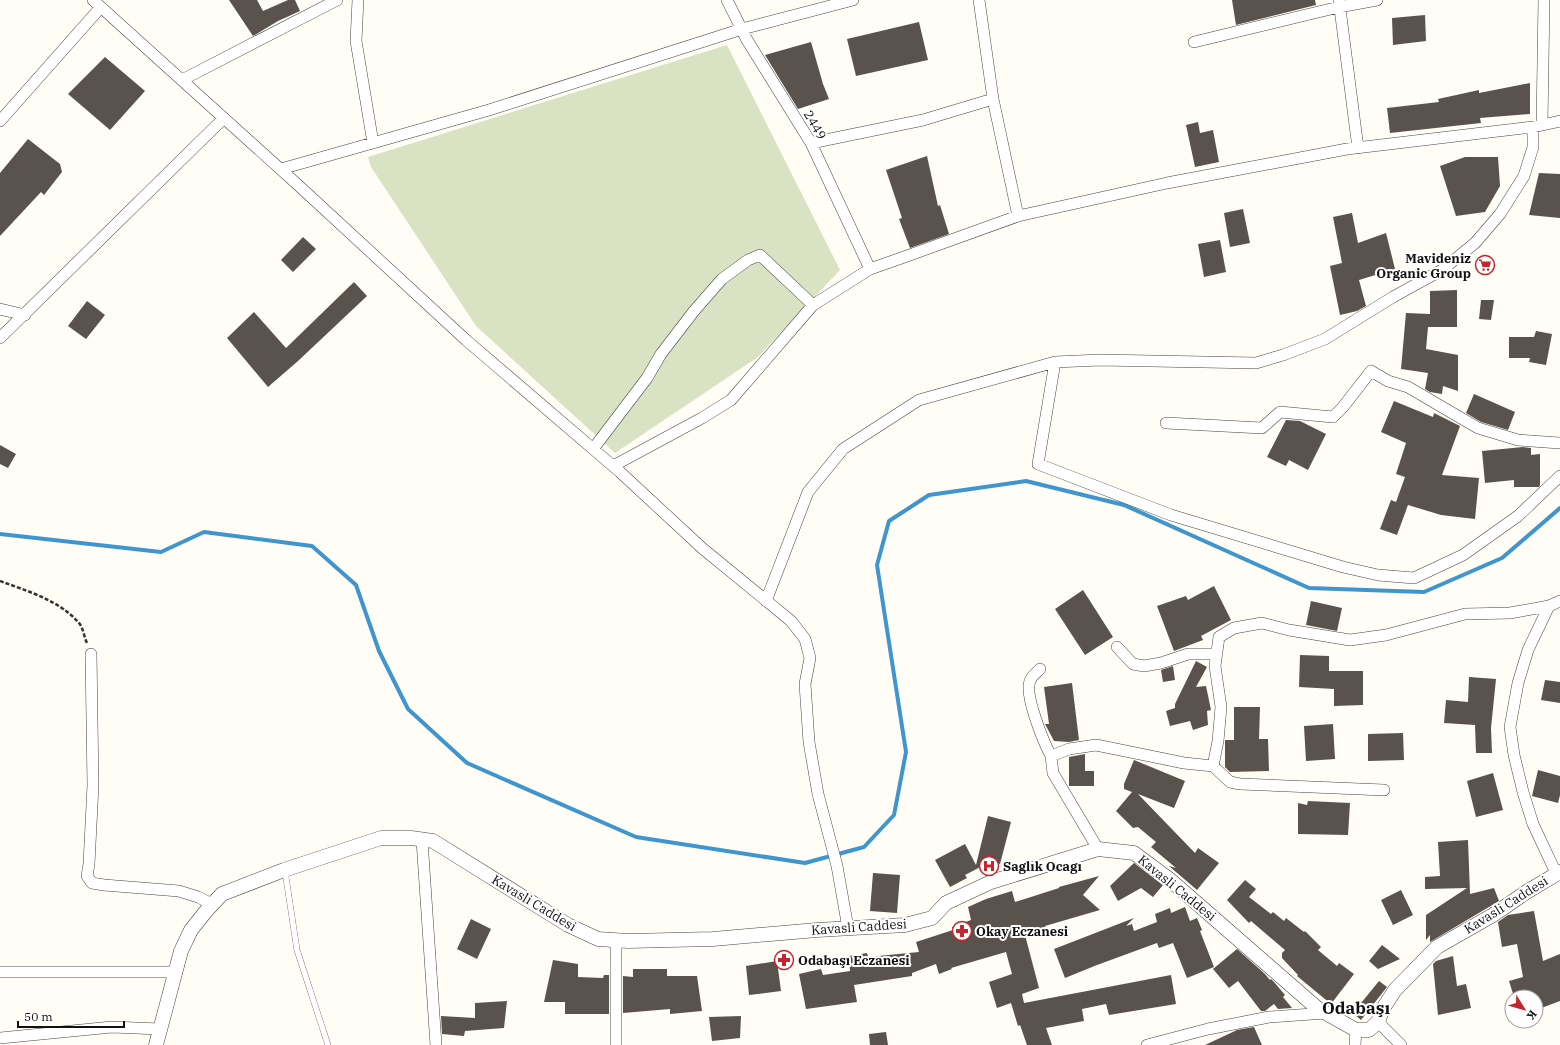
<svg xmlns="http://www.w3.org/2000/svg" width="1560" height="1045" font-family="'IBM Plex Serif',serif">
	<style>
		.cemetery { fill: #d9e3c4 }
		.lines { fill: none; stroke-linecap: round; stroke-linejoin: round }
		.stream { stroke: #3f96cf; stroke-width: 4 }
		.building { fill: #5a524d }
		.service-casing { stroke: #444; stroke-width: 6 }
		.minor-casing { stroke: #444; stroke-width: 12 }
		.tertiary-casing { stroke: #444; stroke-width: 15 }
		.path { stroke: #333; stroke-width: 2.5; stroke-dasharray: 4 2; stroke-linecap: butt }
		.service { stroke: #fff; stroke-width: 5.5 }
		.minor { stroke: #fff; stroke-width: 11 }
		.tertiary { stroke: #fff; stroke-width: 14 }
		.labels { text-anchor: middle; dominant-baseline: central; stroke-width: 4; stroke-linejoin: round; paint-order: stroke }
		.street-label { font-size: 13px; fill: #111; stroke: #fff }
		.poi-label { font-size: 13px; font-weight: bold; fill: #111; stroke: #fff; text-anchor: start }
		.district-label { font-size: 17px; font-weight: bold; fill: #111; stroke: #fff }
	</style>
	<rect width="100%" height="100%" fill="#fffdf5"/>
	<!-- cemetery -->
	<path class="cemetery" d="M727 45 840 270 758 357 615 453 476 326 371 167 368 157Z"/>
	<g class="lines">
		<!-- stream -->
		<path class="stream" d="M0 534 161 552 204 532 312 546 356 585 379 651 408 709 467 763 636 837 805 863 864 847 894 815 906 752 877 565 889 521 929 495 1026 481 1124 505 1309 588 1424 592 1502 558 1560 508"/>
	</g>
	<!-- building -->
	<path class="building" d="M229 0H257L263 11 288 0H295L300 11 278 21 253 36Z
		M1232 0H1315L1316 5 1236 25Z
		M1425 15 1426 41 1393 45 1392 18Z
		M919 22 928 60 856 76 847 39Z
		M811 42 823 84 829 99 798 109 765 55Z
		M105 57 145 91 110 130 68 94Z
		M1530 83V114L1480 118 1481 123 1390 133 1387 108 1439 102 1438 99 1479 90V93Z
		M1198 122 1200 133 1213 130 1219 162 1195 167 1186 125Z
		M28 139 60 164 62 172 44 195 41 192 0 236V173Z
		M927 156 938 206 940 205 949 234 910 248 899 219 902 218 886 170Z
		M1465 157H1498L1500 186 1485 212 1456 216 1440 166Z
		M1539 173 1560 174V218L1529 215Z
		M1243 209 1250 243 1230 247 1224 213Z
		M1352 213 1358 243 1386 233 1395 269 1359 280 1366 306 1357 311 1340 315 1330 266 1342 263 1333 217Z
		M303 237 316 249 293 272 281 260Z
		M1220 240 1226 272 1204 277 1198 244Z
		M354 282 367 296 298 361 268 387 227 338 254 312 286 348Z
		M1457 290V327H1428L1426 349 1458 355V391L1443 386 1442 394 1430 392 1425 389 1428 373 1401 369 1406 313 1430 314V291Z
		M1481 300H1494L1491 320 1479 319Z
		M87 301 105 315 86 339 68 326Z
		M1536 331 1552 334 1546 365 1529 362 1530 358H1509V337H1534Z
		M1474 394 1515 412 1508 430 1481 422 1466 413Z
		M1394 401 1433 417 1434 413 1460 426 1442 475 1479 478 1475 519 1441 515 1408 505 1397 535 1380 529 1391 500 1396 502 1405 477 1396 474 1406 443 1381 432Z
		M1286 420 1300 421 1326 434 1308 470 1289 460 1286 466 1267 457Z
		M0 445 16 454 8 468 0 464Z
		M1523 447 1531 448V455L1540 454V485L1539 487H1514V480L1485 483 1482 451Z
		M1214 586 1231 620 1201 636 1203 640 1174 651 1157 606 1186 596 1188 600Z
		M1083 590 1113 637 1085 655 1055 609Z
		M1311 601 1342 608 1337 631 1306 625Z
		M1300 655 1329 656V671H1363V705L1334 706V689L1299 687Z
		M1196 661 1207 667 1196 687 1206 686 1211 710 1207 711 1208 725 1193 730 1190 721 1170 726 1166 711 1175 708V704Z
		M1173 666 1175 680 1163 682 1161 670Z
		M1469 677 1496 679 1491 728 1492 753H1476L1475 725 1444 723 1446 700 1468 702Z
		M1545 680 1560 682V703L1541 700Z
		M1072 683 1079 740 1069 742 1054 741 1045 724H1049L1044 687Z
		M1234 707H1260L1259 739H1268L1269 771 1230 772 1225 767V740H1234Z
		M1333 724 1335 759 1306 761 1304 726Z
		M1403 733 1404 760 1368 761V734Z
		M1085 754V771H1094V786H1069V757Z
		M1134 760 1185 781 1174 808 1138 794 1195 853 1198 848 1219 863 1197 890 1169 866 1176 868 1151 847 1156 842 1138 827 1133 828 1116 811 1132 792 1124 789V784Z
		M1538 770 1560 776V795L1558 803 1532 796Z
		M1493 773 1503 810 1476 817 1467 781Z
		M1308 801 1350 803 1348 835 1298 834V803L1307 805Z
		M988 816 1011 822 1000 864 990 862 965 875 967 878 950 887 935 860 965 844 976 865Z
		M1468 840 1470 894 1494 888 1499 901 1430 942V935L1426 940V915L1467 888 1425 889V877L1440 876 1438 842Z
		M1134 863 1163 885 1153 897 1141 888 1118 901 1110 886Z
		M873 873 900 875 897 913 870 911Z
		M1099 876 1083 895 1100 910 1045 926 1046 929 1025 935 1039 988 1022 994 1024 1003 1171 975 1176 1004 1109 1015 1106 1004 1082 1009 1084 1021 1046 1028 1052 1045H1027L1020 1025 1018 1026 1011 1003 997 1008 989 982 1012 974 1006 952 951 968 952 969 939 974 936 964 912 973V976L854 985 857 1002 806 1009 799 974 821 969 823 975 850 971 849 956 867 953 868 957 919 952 916 942 953 930 952 927 971 920 968 907 986 899 1012 891 1015 902 1059 888V887Z
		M1245 880 1256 889 1249 897 1271 914 1273 912 1284 921 1286 918 1304 932 1305 931 1321 947 1318 950 1337 966 1339 963 1354 974 1331 1004 1297 976 1298 975 1282 958V953L1285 950 1251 921 1249 923 1227 900Z
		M1401 890 1413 915 1393 925 1381 900Z
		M1185 907 1190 921 1197 918 1202 930 1200 931 1214 967 1187 978 1173 943 1159 948 1157 943 1097 965 1065 978 1054 949 1134 918 1126 926 1132 924 1134 931 1157 922 1155 914 1170 908 1171 913Z
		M1534 911 1543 961 1560 954V1001L1536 1010V997H1514L1509 981 1523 977 1517 944 1502 947 1498 922 1508 915Z
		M471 919 491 929 477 959 457 949Z
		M1382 945 1400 959 1378 969 1369 961Z
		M1237 949 1265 974 1270 980 1271 979 1274 982 1285 995 1283 997 1292 1008 1278 1009 1274 1004 1265 1011H1261L1238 981 1229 988 1213 969Z
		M1453 956 1457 986 1466 984 1471 1008 1438 1015 1433 964 1436 961Z
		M553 960 578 964V977L603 978 604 975H609V1014H565V1002H544Z
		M777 961 781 991 749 995 746 966Z
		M633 969H667V976H697L702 1011 670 1014V1009L623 1013V976L633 977Z
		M1379 981 1387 987 1361 1020 1353 1013Z
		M507 1001 504 1028 465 1031 464 1036 442 1034 441 1016 475 1018V1003Z
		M741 1016 740 1038 712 1041 709 1017Z
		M1254 1027 1262 1045H1205L1237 1030Z
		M886 1032 888 1045H870L869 1034Z"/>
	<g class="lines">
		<!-- service casing -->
		<g class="service-casing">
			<path id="service" d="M285 871 297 950 328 1045"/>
		</g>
		<!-- minor casing -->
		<g class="minor-casing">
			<path id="minor" d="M93 0 298 185 466 340 620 472 702 548 791 621 805 639 810 658 805 684 809 742 818 794 837 866 848 928
				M358 0 356 41 373 143
				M727 0 747 40 811 143 870 269
				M979 0 993 99 1018 216
				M1339 1 1358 148
				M1194 42 1339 7 1377 0
				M182 80 337 0
				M0 121 101 7
				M1542 124 1544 0
				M811 143 923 120 993 99
				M281 169 489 110 742 29 853 0
				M0 309 25 315
				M0 338 224 118
				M1055 362 1038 464 1171 515 1343 567 1378 575 1414 578 1463 555 1518 516 1560 476
				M1166 423 1262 428 1280 412 1333 417 1343 407 1371 371 1388 381 1408 387 1478 428 1518 440 1560 443
				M593 449 647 378 661 354 694 311 722 279 748 260 760 255 813 305
				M613 466 702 418 731 400 813 305 870 269 907 256 1018 216 1167 183 1347 149 1533 127 1560 121
				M766 601 808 492 843 449 919 400 1055 362 1100 360 1256 363 1283 355 1325 339 1393 297 1442 270 1475 243 1500 214 1524 176 1533 147V127
				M1117 647 1133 664 1144 666 1161 663 1188 654H1216
				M91 654 93 785 89 864 87 876 92 883 104 885 179 891 198 897 212 904
				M1040 669C1037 672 1031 677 1030 681 1024 695 1044 743 1051 756
				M1384 790 1240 784 1230 782 1213 766 1218 741 1221 707 1215 666 1219 637 1234 628 1262 623 1289 630 1350 640 1386 635 1465 614 1510 613 1549 606
				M422 840 436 1045
				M1098 849 1053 773 1051 756 1069 749 1096 745 1184 763 1213 766
				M1556 873 1533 824 1523 792 1514 755 1510 727 1518 683 1528 650 1549 606 1560 601
				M616 941V1045
				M0 972H175
				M1378 1022 1401 1045
				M0 1038 112 1027 160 1029
				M1147 1045 1208 1029 1269 1017 1326 1013
				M1355 1045 1356 1030"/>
		</g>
		<!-- tertiary casing -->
		<g class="tertiary-casing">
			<path id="tertiary" d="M156 1045 181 951 191 930 207 910 222 894 284 870 381 838H411L433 841 568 925 598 939 628 941 713 939 817 930 905 925 932 918 946 903 991 882 1098 849 1134 853 1169 879 1317 1008 1356 1030H1369L1378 1022 1382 1010 1395 990 1437 947 1493 915 1528 891 1560 872"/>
		</g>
		<!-- path -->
		<path class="path" d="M0 581C27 591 59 600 79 623 83 627 84 637 87 643"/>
		<!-- service -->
		<use href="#service" class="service"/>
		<!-- minor -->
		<use href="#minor" class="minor"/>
		<!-- tertiary -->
		<use href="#tertiary" class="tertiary"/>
	</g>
	<!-- icons -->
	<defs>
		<g id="supermarket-ring" transform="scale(1)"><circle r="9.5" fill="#fff" stroke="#c4262e" stroke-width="1.5"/><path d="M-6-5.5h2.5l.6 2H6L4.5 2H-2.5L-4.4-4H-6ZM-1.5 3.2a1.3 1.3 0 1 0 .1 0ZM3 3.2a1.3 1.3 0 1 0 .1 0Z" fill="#c4262e"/></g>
		<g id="hospital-ring" transform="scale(1)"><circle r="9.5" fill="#fff" stroke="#c4262e" stroke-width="1.5"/><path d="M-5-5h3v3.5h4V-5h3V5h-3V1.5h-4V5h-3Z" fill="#c4262e"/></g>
		<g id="pharmacy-ring" transform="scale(1)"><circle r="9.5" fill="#fff" stroke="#c4262e" stroke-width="1.5"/><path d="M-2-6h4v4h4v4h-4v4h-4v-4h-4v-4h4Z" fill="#c4262e"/></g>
	</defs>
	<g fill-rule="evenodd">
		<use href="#supermarket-ring" x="1485" y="265"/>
		<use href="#hospital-ring" x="989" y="866"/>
		<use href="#pharmacy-ring" x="962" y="931"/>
		<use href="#pharmacy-ring" x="784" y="960"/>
	</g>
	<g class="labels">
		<!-- street labels -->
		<g class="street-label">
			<text transform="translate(815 125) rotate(60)">2449</text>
			<text transform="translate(1177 888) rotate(39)">Kavasli Caddesi</text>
			<text transform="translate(534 903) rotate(31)">Kavasli Caddesi</text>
			<text transform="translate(1506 905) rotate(-32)">Kavasli Caddesi</text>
			<text transform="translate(859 927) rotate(-4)">Kavasli Caddesi</text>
		</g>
		<!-- poi labels -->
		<g class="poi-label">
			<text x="1471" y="258" text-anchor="end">Mavideniz<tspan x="1471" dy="15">Organic Group</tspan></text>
			<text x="1003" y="866">Saglık Ocagı</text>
			<text x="976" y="931">Okay Eczanesi</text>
			<text x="798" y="960">Odabaşı Eczanesi</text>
		</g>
		<!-- district labels -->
		<g class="district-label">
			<text x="1356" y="1008">Odabaşı</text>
		</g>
	</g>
	<!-- north arrow -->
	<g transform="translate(1524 1009) rotate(127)"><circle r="19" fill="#ffffff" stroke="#a0a0a0"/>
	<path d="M0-3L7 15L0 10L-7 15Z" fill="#c4262e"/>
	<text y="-6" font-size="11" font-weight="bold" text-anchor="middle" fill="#111111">K</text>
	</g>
	<!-- scale -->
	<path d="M18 1021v6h106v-6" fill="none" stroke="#111111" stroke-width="2"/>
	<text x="24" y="1021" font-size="12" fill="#111111" stroke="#ffffff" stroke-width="3" paint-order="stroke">50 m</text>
</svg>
